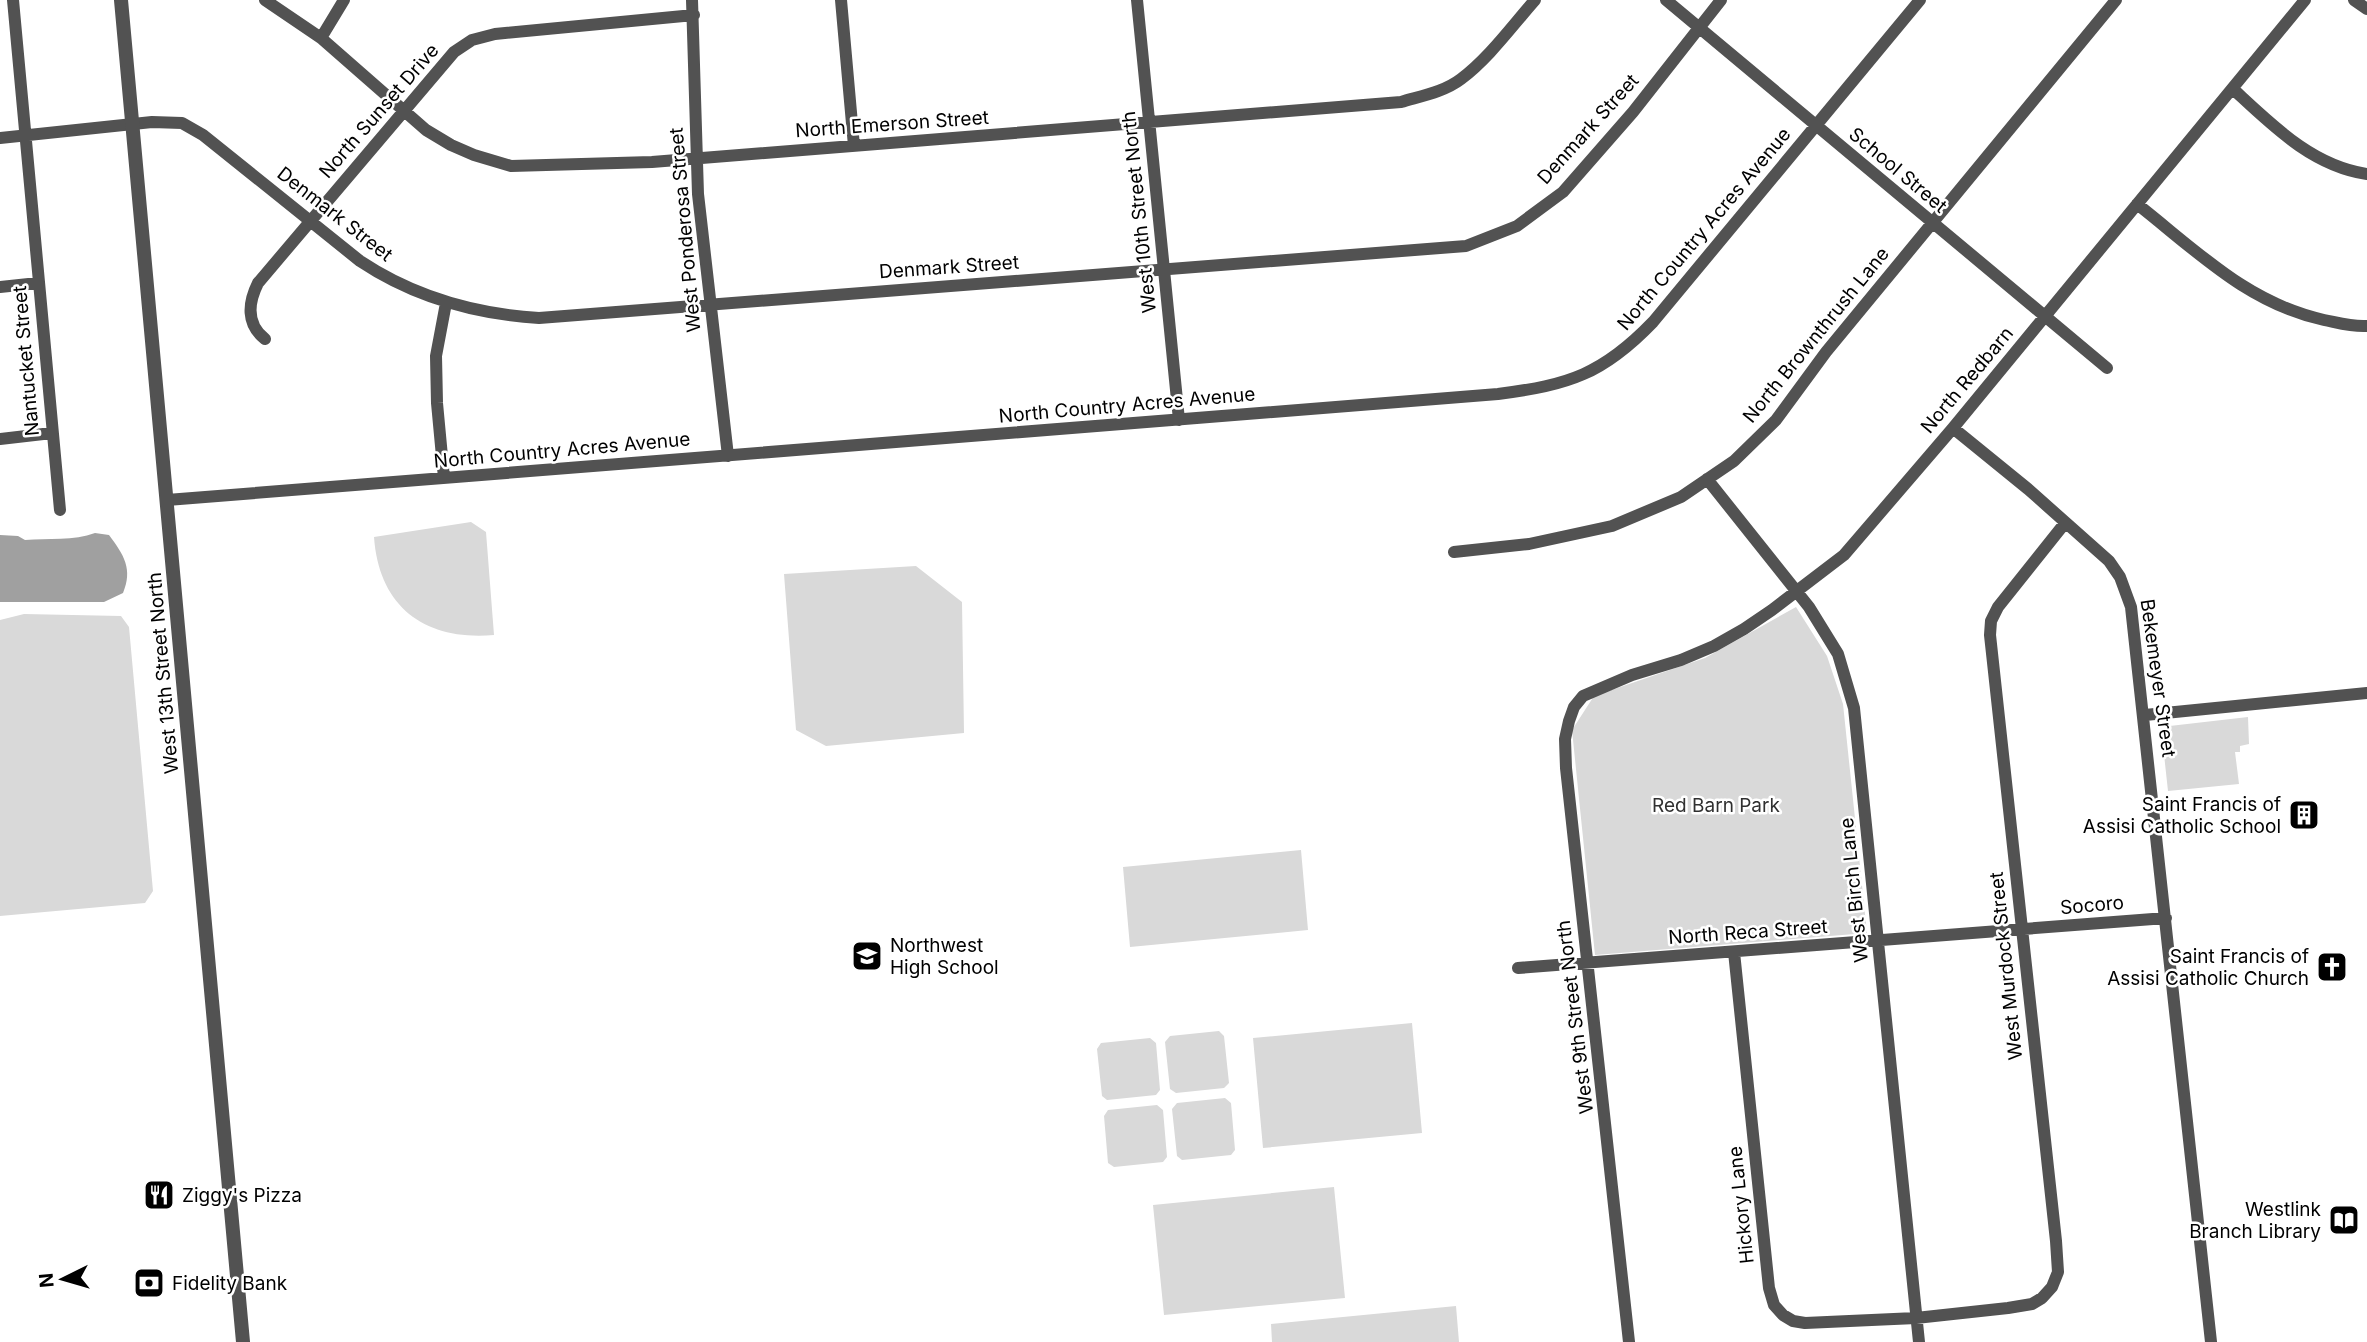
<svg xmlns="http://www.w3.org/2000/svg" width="2367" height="1342" font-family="Inter,sans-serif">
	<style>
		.green { fill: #d9d9d9 }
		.water { fill: #a0a0a0 }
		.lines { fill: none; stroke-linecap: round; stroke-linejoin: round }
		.minor { stroke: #525252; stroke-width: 12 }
		.tertiary { stroke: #525252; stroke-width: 14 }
		.labels { text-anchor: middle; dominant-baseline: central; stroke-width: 5; stroke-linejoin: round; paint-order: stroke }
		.street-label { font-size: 19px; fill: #000; stroke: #fff }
		.poi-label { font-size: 19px; fill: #000; stroke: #fff; text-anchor: end }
		.park-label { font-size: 19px; fill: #303030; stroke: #fff }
	</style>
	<rect width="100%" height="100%" fill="#fff"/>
	<!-- green -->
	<path class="green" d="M471 522 486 532 494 635C426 641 379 608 374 537Z
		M916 566 962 602 964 733 826 746 796 730 784 574Z
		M1796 607 1827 656 1843 704 1867 933 1595 955 1572 730 1594 696 1705 658Z
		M24 614 121 616 129 627 153 891 145 903 0 916V620Z
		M2248 717 2249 744 2240 746V752H2235L2239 784 2168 791 2161 727Z
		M1301 850 1308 930 1130 947 1123 867Z
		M1412 1023 1422 1133 1263 1148 1253 1038Z
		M1219 1031 1224 1036 1229 1083 1224 1088 1176 1093 1170 1089 1165 1042 1170 1036Z
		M1150 1038 1156 1043 1160 1090 1156 1095 1107 1100 1102 1096 1097 1049 1101 1043Z
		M1225 1098 1231 1103 1235 1150 1231 1155 1182 1160 1177 1156 1172 1109 1177 1103Z
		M1157 1105 1163 1110 1167 1157 1163 1162 1114 1167 1108 1163 1104 1116 1108 1110Z
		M1334 1187 1345 1298 1164 1315 1153 1205Z
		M1456 1306 1459 1342H1272L1271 1324Z"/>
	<!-- water -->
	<path class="water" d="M95 533 109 535C124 555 133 569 123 593L104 602H0V535L18 536 25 540C48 538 74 541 95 533Z"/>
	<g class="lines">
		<!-- minor -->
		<path class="minor" d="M13 0 60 510
			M265 0 321 38 426 130 451 145 474 155 511 166 652 162 1401 102C1421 96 1444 92 1461 79 1489 58 1512 26 1535 0
			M692 0 698 194 728 456
			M841 0 854 146
			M1137 0 1179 420
			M1666 0 2107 368
			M2354 0 2367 9
			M321 38 344 0
			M2233 89C2272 125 2312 166 2367 174
			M0 138 152 122 182 123 203 135 360 261C414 297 475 314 539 318L1466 246 1517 226 1563 192 1633 112 1721 0
			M2137 204C2197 251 2247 303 2324 320 2339 323 2352 327 2367 326
			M0 287 38 283
			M265 339C246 324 248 303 258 283L454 52 472 40 495 34 694 15
			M1953 428 2028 489 2109 561 2120 577 2131 607 2211 1342
			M0 439 52 433
			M444 478 437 403 436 356 446 303
			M1707 479 1809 607 1838 654 1854 708 1919 1342
			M167 500 1498 394C1569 385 1603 374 1653 322L1920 0
			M1454 552 1529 544 1612 526 1681 497 1734 461 1776 420 1826 352 2116 0
			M2145 715 2367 693
			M1734 952 1769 1288 1774 1305 1783 1315 1793 1321 1805 1323 1916 1318 2008 1308 2032 1304 2042 1298 2052 1287 2058 1272 2056 1241 1990 635 1991 621 1998 607 2065 523
			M1518 968 2166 918
			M1629 1342 1566 768 1565 739 1569 721 1574 707 1583 696 1632 675 1681 660 1714 646 1744 629 1772 610 1844 555 1953 428 2305 0"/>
		<!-- tertiary -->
		<path class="tertiary" d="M121 0 243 1342"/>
	</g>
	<!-- icons -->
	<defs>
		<g id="building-square" transform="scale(1.575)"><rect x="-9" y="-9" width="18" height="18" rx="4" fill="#000" stroke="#fff"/><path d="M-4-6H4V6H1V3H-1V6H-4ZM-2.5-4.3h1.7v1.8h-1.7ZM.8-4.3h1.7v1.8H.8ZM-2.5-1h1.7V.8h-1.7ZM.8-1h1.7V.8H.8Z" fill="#fff"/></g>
		<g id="school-square" transform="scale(1.575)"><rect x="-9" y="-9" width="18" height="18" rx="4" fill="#000" stroke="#fff"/><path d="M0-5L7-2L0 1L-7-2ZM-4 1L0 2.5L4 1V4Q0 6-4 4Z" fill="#fff"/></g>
		<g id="church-square" transform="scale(1.575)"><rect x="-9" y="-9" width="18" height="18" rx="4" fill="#000" stroke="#fff"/><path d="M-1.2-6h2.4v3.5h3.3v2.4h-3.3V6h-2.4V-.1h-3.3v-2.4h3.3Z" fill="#fff"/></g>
		<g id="restaurant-square" transform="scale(1.575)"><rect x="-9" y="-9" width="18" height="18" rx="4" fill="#000" stroke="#fff"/><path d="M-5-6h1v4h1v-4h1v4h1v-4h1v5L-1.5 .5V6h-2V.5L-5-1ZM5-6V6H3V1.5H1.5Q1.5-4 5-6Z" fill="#fff"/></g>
		<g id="library-square" transform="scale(1.575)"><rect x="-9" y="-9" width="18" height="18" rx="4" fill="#000" stroke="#fff"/><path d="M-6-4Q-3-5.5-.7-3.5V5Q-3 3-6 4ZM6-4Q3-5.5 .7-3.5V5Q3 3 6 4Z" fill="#fff"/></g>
		<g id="bank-square" transform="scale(1.575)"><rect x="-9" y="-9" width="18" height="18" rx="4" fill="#000" stroke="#fff"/><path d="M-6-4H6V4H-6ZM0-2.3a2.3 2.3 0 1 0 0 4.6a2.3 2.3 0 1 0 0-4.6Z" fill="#fff"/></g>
	</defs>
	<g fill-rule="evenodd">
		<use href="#building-square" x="2304" y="815"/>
		<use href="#school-square" x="867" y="956"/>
		<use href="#church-square" x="2332" y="967"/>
		<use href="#restaurant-square" x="159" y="1195"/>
		<use href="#library-square" x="2344" y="1220"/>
		<use href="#bank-square" x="149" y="1283"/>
	</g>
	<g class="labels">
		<!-- street labels -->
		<g class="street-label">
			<text transform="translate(379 111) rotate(-49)">North Sunset Drive</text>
			<text transform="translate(892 124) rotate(-4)">North Emerson Street</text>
			<text transform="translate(1588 129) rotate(-48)">Denmark Street</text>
			<text transform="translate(1898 170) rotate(40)">School Street</text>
			<text transform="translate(1139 212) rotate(-96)">West 10th Street North</text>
			<text transform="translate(335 214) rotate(38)">Denmark Street</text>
			<text transform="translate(1704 229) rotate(-50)">North Country Acres Avenue</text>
			<text transform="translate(685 230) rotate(-95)">West Ponderosa Street</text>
			<text transform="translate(949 267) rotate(-4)">Denmark Street</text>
			<text transform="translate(1816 335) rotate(-51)">North Brownthrush Lane</text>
			<text transform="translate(26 361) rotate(-95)">Nantucket Street</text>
			<text transform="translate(1967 380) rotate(-50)">North Redbarn</text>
			<text transform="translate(1127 405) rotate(-5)">North Country Acres Avenue</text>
			<text transform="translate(562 450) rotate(-5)">North Country Acres Avenue</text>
			<text transform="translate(163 673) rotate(-95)">West 13th Street North</text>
			<text transform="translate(2158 678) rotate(82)">Bekemeyer Street</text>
			<text transform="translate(1854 890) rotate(-96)">West Birch Lane</text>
			<text transform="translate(2092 905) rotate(-5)">Socoro</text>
			<text transform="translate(1748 932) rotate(-4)">North Reca Street</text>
			<text transform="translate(2006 966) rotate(-96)">West Murdock Street</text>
			<text transform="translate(1575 1017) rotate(-97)">West 9th Street North</text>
			<text transform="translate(1741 1205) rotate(-96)">Hickory Lane</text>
		</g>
		<!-- poi labels -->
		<g class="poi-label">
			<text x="2281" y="804">Saint Francis of<tspan x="2281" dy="22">Assisi Catholic School</tspan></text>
			<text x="890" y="945" text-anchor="start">Northwest<tspan x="890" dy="22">High School</tspan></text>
			<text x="2309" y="956">Saint Francis of<tspan x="2309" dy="22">Assisi Catholic Church</tspan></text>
			<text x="182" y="1195" text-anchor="start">Ziggy's Pizza</text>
			<text x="2321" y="1209">Westlink<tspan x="2321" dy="22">Branch Library</tspan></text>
			<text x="172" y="1283" text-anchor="start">Fidelity Bank</text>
		</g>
		<!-- park labels -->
		<g class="park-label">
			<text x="1716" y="805">Red Barn Park</text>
		</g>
	</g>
	<!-- north arrow -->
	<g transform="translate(63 1279) rotate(265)" stroke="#ffffff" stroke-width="5" paint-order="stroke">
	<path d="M0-5L12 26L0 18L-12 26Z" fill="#000000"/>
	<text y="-10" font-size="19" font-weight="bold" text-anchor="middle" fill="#000000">N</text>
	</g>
</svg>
